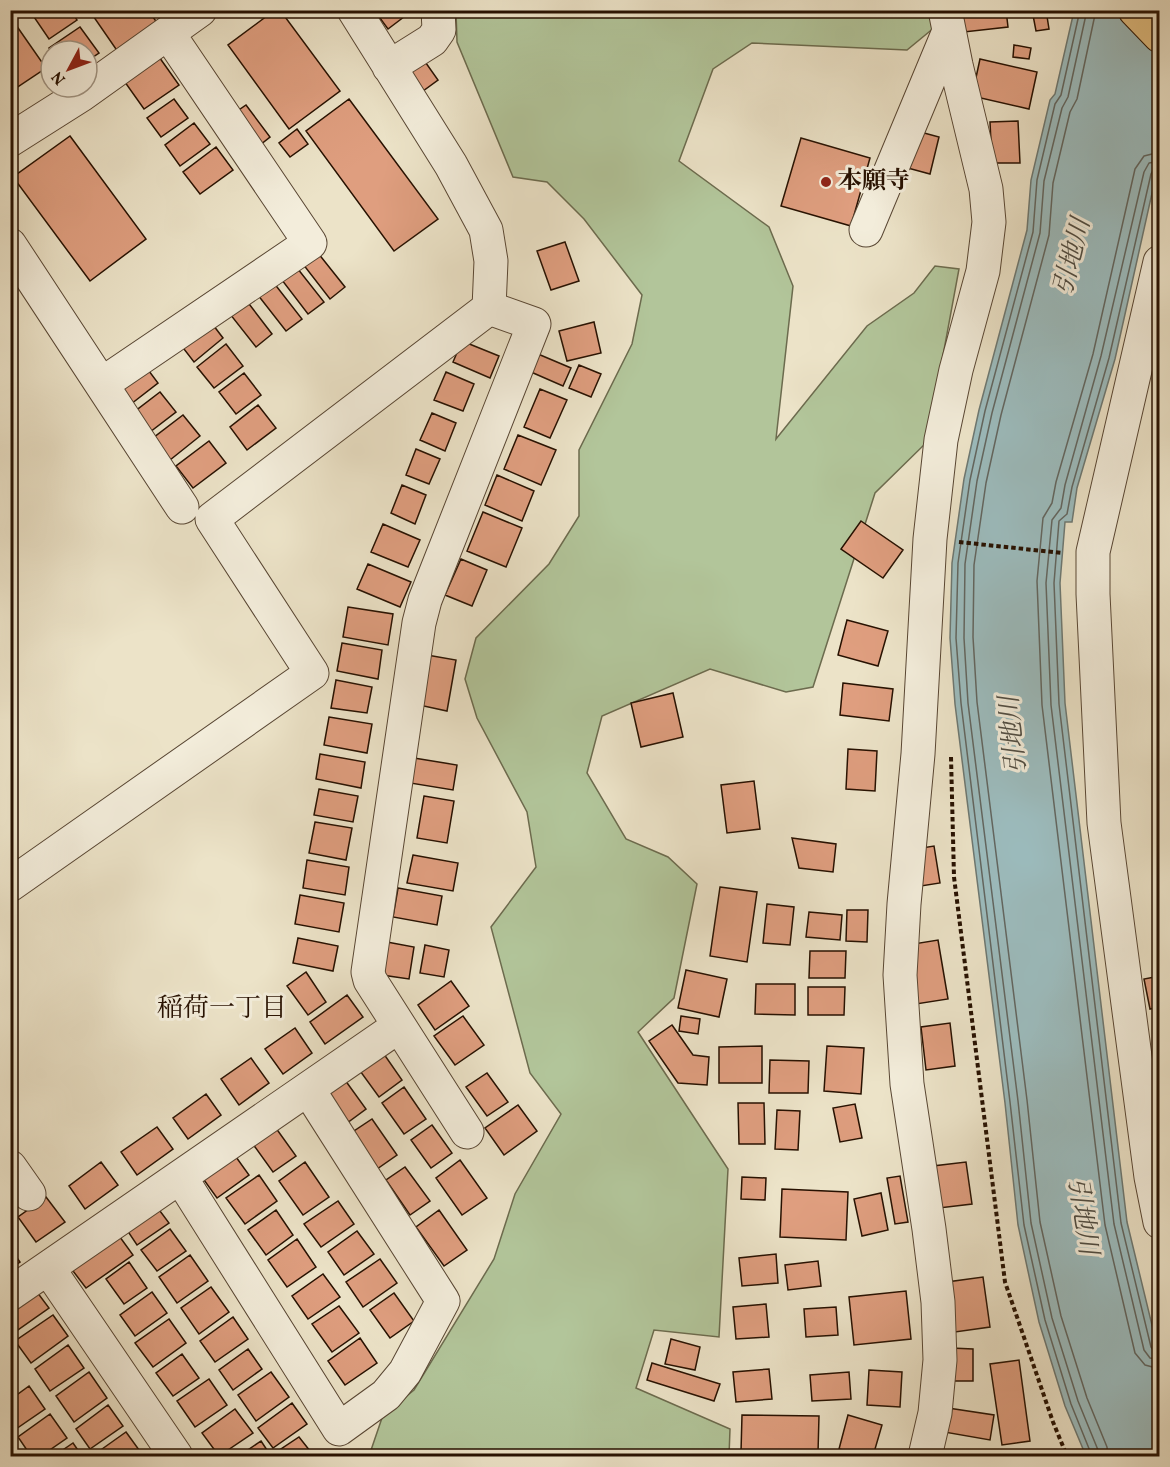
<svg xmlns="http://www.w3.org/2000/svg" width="1170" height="1467" font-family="Vollkorn,'Noto Serif JP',serif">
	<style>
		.green { fill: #b2c59a; stroke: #6c6b4e; stroke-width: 1.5 }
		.water { fill: #9cbcbe; stroke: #6d7872; stroke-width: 1.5 }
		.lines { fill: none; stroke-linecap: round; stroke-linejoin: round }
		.shore { stroke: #626660; stroke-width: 1.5 }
		.building { fill: #df9e7f; stroke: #271101; stroke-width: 1.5 }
		.minor-casing { stroke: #584633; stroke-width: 35 }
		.highway-casing { stroke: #271101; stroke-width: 35 }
		.path { stroke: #271101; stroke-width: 4; stroke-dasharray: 4.5 3; stroke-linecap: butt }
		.minor { stroke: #f3eddb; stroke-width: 33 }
		.highway { stroke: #e6c284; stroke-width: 33 }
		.poi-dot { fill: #8f2418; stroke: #f3eddb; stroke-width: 2 }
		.labels { text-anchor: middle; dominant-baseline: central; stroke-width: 6; stroke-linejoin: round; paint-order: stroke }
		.poi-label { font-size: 24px; font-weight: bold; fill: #271101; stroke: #f3eddb; text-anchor: start }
		.water-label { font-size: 26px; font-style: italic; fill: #504d43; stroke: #f3eddb }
		.neighbourhood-label { font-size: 26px; fill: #271101; stroke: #f3eddb }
	</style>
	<rect width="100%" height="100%" fill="#ece3c8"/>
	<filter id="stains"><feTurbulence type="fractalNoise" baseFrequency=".00333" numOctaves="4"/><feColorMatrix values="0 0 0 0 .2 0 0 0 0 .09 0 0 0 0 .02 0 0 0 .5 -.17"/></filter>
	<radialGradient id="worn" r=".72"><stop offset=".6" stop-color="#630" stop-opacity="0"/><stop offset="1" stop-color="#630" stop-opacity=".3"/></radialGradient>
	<!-- green -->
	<path class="green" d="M456 11H934L935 27 907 50 752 43 713 69 679 161 769 227 793 286 776 439 867 326 914 293 935 266 959 269 927 442 875 493 813 687 786 692 710 669 602 716 587 773 626 839 668 857 697 884 674 998 638 1032 728 1169 719 1337 654 1330 636 1388 730 1429 729 1456H369L383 1415 414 1390 494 1259 515 1194 561 1114 530 1073 491 927 536 867 527 812 477 718 465 679 476 638 549 564 579 516V450L632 344 642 295 584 219 547 182 513 177 457 42Z"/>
	<!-- water -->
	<path class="water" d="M1074 11H1159V162L1115 359 1077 488 1072 522H1065L1060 583 1065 703 1127 1222 1159 1354V1456H1086L1065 1406 1039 1322 1018 1225 1005 1103 955 704 950 638 952 563 964 479 979 410 1027 230 1031 180 1050 100 1055 94Z"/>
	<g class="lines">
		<!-- shore -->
		<path class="shore" d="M1080 10 1061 95 1055 104 1037 180 1033 232 985 411 970 480 958 563 956 638 961 703 1010 1102 1024 1225 1045 1320 1071 1404 1092 1456
			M1087 10 1068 97 1062 108 1044 181 1040 233 992 413 977 481 965 564 964 638 968 703 1018 1101 1031 1223 1052 1318 1078 1401 1098 1450 1099 1456
			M1096 10 1077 99 1070 112 1053 183 1049 235 1001 415 986 483 974 565 973 637 977 702 1027 1100 1040 1222 1061 1316 1087 1398 1107 1447 1108 1456
			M1160 152 1144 156 1135 169 1093 354 1056 482 1052 503 1043 518 1037 581 1042 705 1105 1225 1135 1353 1145 1365 1160 1369
			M1160 161 1149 163 1144 172 1101 356 1065 485 1061 508 1052 520 1046 583 1051 705 1114 1224 1144 1350 1150 1358 1160 1360
			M1160 168 1154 169 1151 174 1109 358 1072 487 1067 514 1059 521 1054 583 1059 704 1121 1223 1151 1347 1154 1351 1160 1352"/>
	</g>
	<!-- building -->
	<path class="building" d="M44 10H71L77 20 49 39 34 17Z
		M89 10H148L158 24 118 52Z
		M275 10H280L340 91 289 129 228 45Z
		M374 10H413L388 29Z
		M962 10H1006L1008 27 964 32Z
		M1032 10H1046L1049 29 1036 31Z
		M16 25 46 68 10 92V29Z
		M80 27 99 53 87 61V51L51 52 49 48Z
		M1014 45 1031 48 1029 59 1013 57Z
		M157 54 179 85 144 109 122 78Z
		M421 56 438 80 423 91 405 67Z
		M980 59 1037 72 1029 109 972 96Z
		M174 99 188 118 161 137 147 118Z
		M349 99 438 219 394 251 306 131Z
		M246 105 270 137 260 145 236 112Z
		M1018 121 1020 163H992L990 122Z
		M194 123 210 144 180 166 165 145Z
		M297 129 308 144 290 157 279 143Z
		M913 130 939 137 930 174 904 167Z
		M70 136 146 239 90 281 13 177Z
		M801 138 870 158 851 226 781 206Z
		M216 147 233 170 200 194 183 172Z
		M565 242 579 281 551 290 537 251Z
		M314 248 345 287 330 299 299 259Z
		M290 259 324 302 308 314 275 271Z
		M270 278 302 319 286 331 254 290Z
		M243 296 272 334 256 347 226 309Z
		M207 317 223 338 194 362 177 340Z
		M594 322 601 353 567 361 559 331Z
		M462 341 499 356 490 378 453 362Z
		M226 344 243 366 214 388 197 367Z
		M538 354 571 368 563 386 531 372Z
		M143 363 158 383 131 404 116 384Z
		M579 365 601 374 591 397 569 388Z
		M446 372 474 384 463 411 434 400Z
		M244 373 261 395 236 414 219 392Z
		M540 389 567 400 550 438 524 427Z
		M160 392 176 412 150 432 134 412Z
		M258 405 276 428 247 450 230 427Z
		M432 413 456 423 445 451 420 440Z
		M183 415 200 436 170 460 153 438Z
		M518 435 556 450 541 485 504 469Z
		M209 441 226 463 193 488 176 466Z
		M416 449 440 459 429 484 406 475Z
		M497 475 534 491 522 521 485 505Z
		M402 485 426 495 415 524 391 513Z
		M483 512 522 528 506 567 467 551Z
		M861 521 903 550 883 578 841 549Z
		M383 524 420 540 408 567 371 552Z
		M461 559 487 570 472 606 445 595Z
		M368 564 411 582 400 607 357 589Z
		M348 607 393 614 388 645 343 637Z
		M847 620 888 631 878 666 838 655Z
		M342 643 382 650 378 679 337 671Z
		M427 655 456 660 447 711 419 705Z
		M336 680 372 687 367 713 331 708Z
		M843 683 893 689 889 721 840 715Z
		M673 693 683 737 641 747 631 703Z
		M329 717 372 724 367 753 324 745Z
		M848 749 877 751 875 791 846 789Z
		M320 754 365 762 361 788 316 779Z
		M414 758 457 765 453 790 410 783Z
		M754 781 760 829 727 833 721 785Z
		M319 789 358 796 353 822 314 815Z
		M424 796 454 801 447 843 417 838Z
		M315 822 352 828 346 860 309 853Z
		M792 838 836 844 833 872 799 868Z
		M934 846 940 883 921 886 915 849Z
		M413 855 458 863 453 891 407 883Z
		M307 860 349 867 345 895 303 888Z
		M720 887 757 892 747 962 710 956Z
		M398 888 442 896 437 925 393 917Z
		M300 895 344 903 339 932 295 924Z
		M767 904 794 907 790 945 763 943Z
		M847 910H868L867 942 846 941Z
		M809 912 842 915 840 940 806 937Z
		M298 938 338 946 333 971 293 963Z
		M938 940 948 999 916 1004 907 945Z
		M387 942 414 947 409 979 382 975Z
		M425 945 449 950 444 977 420 973Z
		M810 951H846L845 978H809Z
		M686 970 727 979 719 1017 678 1008Z
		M306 972 326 1002 308 1015 287 986Z
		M1160 976V1007L1150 1009 1144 979Z
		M451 981 469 1006 435 1030 418 1005Z
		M756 984H795V1015L755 1014Z
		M808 987H845L844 1015H808Z
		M347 995 363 1017 325 1044 310 1022Z
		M463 1016 484 1045 455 1065 434 1036Z
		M681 1016 700 1019 698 1034 679 1031Z
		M950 1023 955 1066 926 1070 921 1027Z
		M672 1025 693 1055 709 1057 707 1085 678 1083 649 1041Z
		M295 1028 312 1053 283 1074 265 1049Z
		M762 1046V1083H719V1047Z
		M827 1046 864 1048 861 1094 824 1091Z
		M379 1047 402 1080 379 1097 355 1064Z
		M251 1058 269 1083 239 1105 221 1079Z
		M770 1060 809 1061 808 1093H769Z
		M487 1073 508 1102 487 1116 466 1087Z
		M345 1080 366 1109 343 1126 321 1096Z
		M404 1087 426 1119 404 1134 382 1103Z
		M206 1094 221 1115 188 1139 173 1118Z
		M738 1103H764L765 1144H739Z
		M855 1104 862 1138 840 1142 833 1108Z
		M518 1105 537 1131 504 1155 485 1128Z
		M777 1110 800 1111 798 1150 775 1149Z
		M372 1119 397 1155 377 1169 351 1133Z
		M273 1124 296 1156 273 1172 250 1140Z
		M432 1125 452 1153 431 1168 411 1140Z
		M157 1127 173 1149 137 1175 121 1152Z
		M231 1150 249 1175 217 1198 199 1173Z
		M460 1160 487 1198 462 1215 436 1178Z
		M101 1162 118 1185 85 1209 69 1186Z
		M305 1162 329 1197 303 1215 279 1181Z
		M966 1162 972 1204 939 1208 933 1166Z
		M405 1167 430 1201 410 1215 386 1180Z
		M259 1175 277 1201 245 1224 226 1198Z
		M900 1176 908 1222 895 1224 887 1178Z
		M742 1177 766 1178 765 1200 741 1199Z
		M782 1189 848 1192 846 1240 780 1237Z
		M881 1193 888 1230 862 1236 854 1199Z
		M46 1197 65 1222 36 1242 18 1217Z
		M338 1201 354 1224 321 1247 304 1224Z
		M154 1203 169 1223 137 1245 123 1224Z
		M276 1210 293 1235 266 1255 248 1230Z
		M439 1210 467 1250 444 1266 416 1227Z
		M170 1229 186 1251 157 1271 141 1250Z
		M357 1231 374 1254 344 1275 328 1252Z
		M117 1233 133 1255 86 1288 70 1267Z
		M297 1239 316 1267 287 1287 268 1260Z
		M10 1248 20 1262 10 1269Z
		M776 1254 778 1283 742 1286 739 1258Z
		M190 1255 208 1281 177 1303 159 1277Z
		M380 1259 397 1283 363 1307 346 1282Z
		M818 1261 821 1286 788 1290 785 1265Z
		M129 1262 147 1288 124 1304 106 1279Z
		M323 1274 340 1297 308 1319 292 1296Z
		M983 1277 990 1327 955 1332 947 1282Z
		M211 1287 229 1312 199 1334 181 1308Z
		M34 1288 49 1308 12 1334 10 1304Z
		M906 1291 911 1339 854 1345 849 1297Z
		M152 1292 167 1313 135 1336 120 1315Z
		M394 1293 414 1321 390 1338 370 1310Z
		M766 1304 769 1337 736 1339 733 1307Z
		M339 1306 359 1333 332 1352 312 1324Z
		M836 1307 838 1335 806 1337 804 1309Z
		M53 1315 68 1336 31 1363 15 1341Z
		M233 1317 248 1339 215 1362 200 1341Z
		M169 1319 186 1343 153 1367 135 1343Z
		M360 1338 377 1363 345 1385 328 1361Z
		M671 1339 700 1347 695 1370 665 1364Z
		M68 1345 84 1368 50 1391 35 1369Z
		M951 1348 973 1349V1381H950Z
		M248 1349 262 1369 233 1390 219 1370Z
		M182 1354 199 1378 173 1396 156 1373Z
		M1019 1360 1030 1441 1002 1445 990 1364Z
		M652 1363 720 1384 714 1401 647 1380Z
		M769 1369 772 1399 736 1402 733 1372Z
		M869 1370 902 1372 900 1407 867 1405Z
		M89 1372 107 1398 74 1422 56 1396Z
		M271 1372 289 1397 256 1421 238 1395Z
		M849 1372 851 1399 812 1401 810 1375Z
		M209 1379 227 1405 195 1427 177 1401Z
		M29 1386 45 1409 13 1431 10 1427V1400Z
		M292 1403 307 1424 273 1448 258 1428Z
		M108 1405 123 1426 90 1449 76 1429Z
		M948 1408 994 1415 990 1440 944 1432Z
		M235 1409 253 1433 219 1456 202 1433Z
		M50 1414 67 1438 41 1456H31L18 1437Z
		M742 1415 819 1416 818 1453 741 1452Z
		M848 1415 882 1425 873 1456H865L839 1449Z
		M126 1432 142 1454 139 1456H97L95 1454Z
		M299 1437 314 1456H282L278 1451Z
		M261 1441 271 1456H239Z
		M73 1443 82 1456H54Z"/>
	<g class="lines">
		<!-- minor casing -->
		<g class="minor-casing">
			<path id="minor" d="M354 10 451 165 486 230 491 261 489 308 534 324 425 600 419 623 368 972 370 980 467 1132
				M389 67 432 40 439 30 438 10
				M10 140 81 95 200 10
				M866 230 949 31
				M10 245 182 507
				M1160 262 1093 552V594L1104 823 1151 1177 1160 1222
				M102 384 310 243 168 33
				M10 885 312 673 212 519 489 308
				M10 1167 29 1194
				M181 1178 339 1429 386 1395 405 1372 443 1301 308 1089
				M48 1268 176 1456
				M10 1294 399 1026
				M925 1456 935 1413 940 1360 938 1302 929 1229 907 1084 900 975 904 904 918 754 930 539 941 440 956 370 983 271 989 222 986 189 956 65 945 10"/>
		</g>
		<!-- highway casing -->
		<g class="highway-casing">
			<path id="highway" d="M1135 10 1160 36"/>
		</g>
		<!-- path -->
		<path class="path" d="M959 542 1062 553
			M951 757 954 877 1005 1282 1053 1422 1067 1456"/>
		<!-- minor -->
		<use href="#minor" class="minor"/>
		<!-- highway -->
		<use href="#highway" class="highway"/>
	</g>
	<!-- markers -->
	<circle class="poi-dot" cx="826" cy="182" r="6"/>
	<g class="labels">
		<!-- poi labels -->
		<g class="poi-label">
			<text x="838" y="182">本願寺</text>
		</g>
		<!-- water labels -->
		<g class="water-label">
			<text transform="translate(1073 257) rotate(-76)">引地川</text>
			<text transform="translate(1014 735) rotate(-96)">引地川</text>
			<text transform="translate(1082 1216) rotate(81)">引地川</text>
		</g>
		<!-- neighbourhood labels -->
		<g class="neighbourhood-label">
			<text x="222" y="1009">稲荷一丁目</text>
		</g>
	</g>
	<!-- margin -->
	<rect width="1170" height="1467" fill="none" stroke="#ece3c8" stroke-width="36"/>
	<rect x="12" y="12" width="1146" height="1443" fill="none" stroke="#271101" stroke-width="3"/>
	<rect x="18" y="18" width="1134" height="1431" fill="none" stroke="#271101" stroke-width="1.5"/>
	<!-- north arrow -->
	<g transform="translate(69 69) rotate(229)"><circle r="28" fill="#f3eddb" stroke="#a19584" stroke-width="1.5"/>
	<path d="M0-4.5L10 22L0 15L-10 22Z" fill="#8f2418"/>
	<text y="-9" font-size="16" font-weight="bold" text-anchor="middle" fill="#271101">N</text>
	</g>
	<rect width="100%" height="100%" filter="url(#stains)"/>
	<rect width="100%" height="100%" fill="url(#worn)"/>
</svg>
